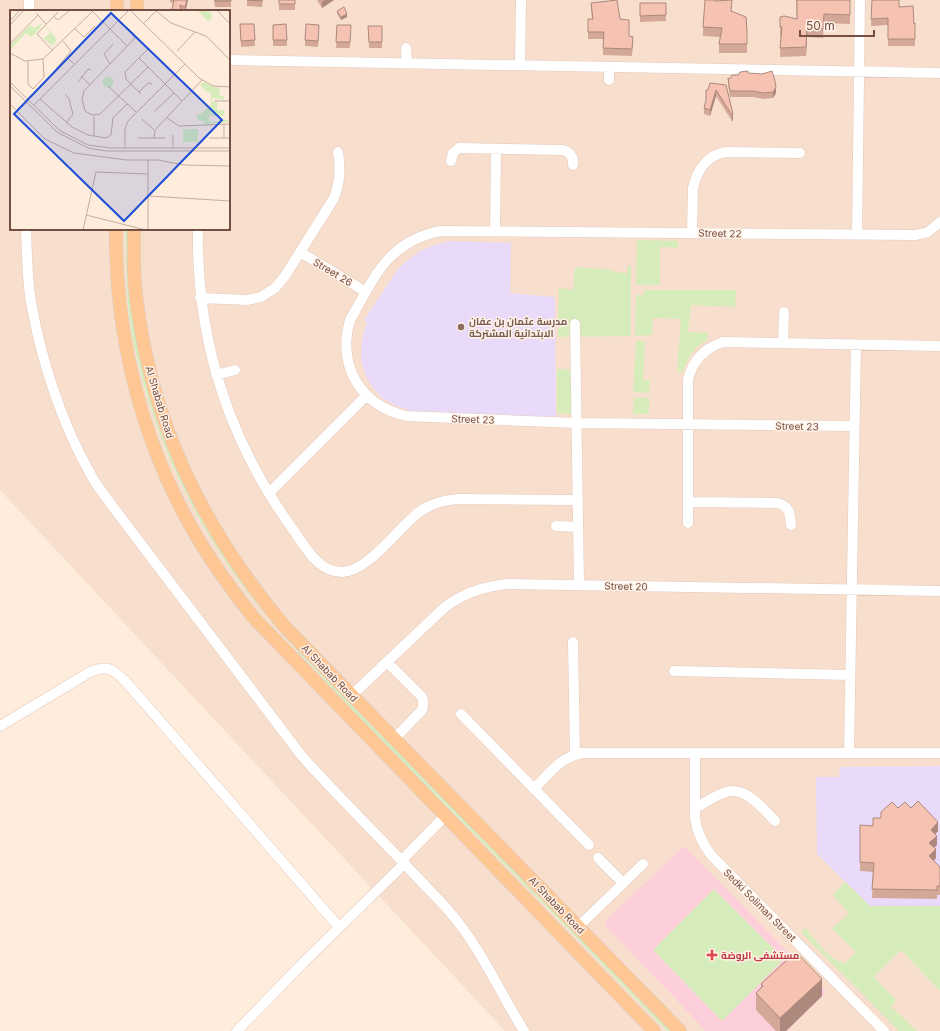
<svg xmlns="http://www.w3.org/2000/svg" width="940" height="1031" font-family="Inter,Cairo,sans-serif">
	<style>
		.residential { fill: #f8dfcd; fill-rule: evenodd }
		.education { fill: #eadafa }
		.medical { fill: #fdcfdb }
		.green { fill: #d6ecbb }
		.lines { fill: none; stroke-linecap: round; stroke-linejoin: round }
		.minor-casing { stroke: #e4c9bb; stroke-width: 11 }
		.major-casing { stroke: #d8cdcb; stroke-width: 14 }
		.minor { stroke: #fff; stroke-width: 10 }
		.major { stroke: #ffc793; stroke-width: 13 }
		.wall { fill: #d4a899 }
		.shaded-wall { fill: #ac887d }
		.building { fill: #f6c3b2; stroke: #ac887d }
		.education-dot { fill: #8d6e63; stroke: #fff1e5; stroke-width: 1.5 }
		.health-dot { fill: #e0444e; stroke: #fff1e5; stroke-width: 1.5 }
		.labels { text-anchor: middle; dominant-baseline: central; stroke-width: 3; stroke-linejoin: round; paint-order: stroke }
		.street-label { font-size: 10px; fill: #754e44; stroke: #fff1e5 }
		.education-label { font-size: 10px; font-weight: bold; fill: #785e54; stroke: #fff1e5; text-anchor: start }
		.health-label { font-size: 10px; font-weight: bold; fill: #be3a42; stroke: #fff1e5; text-anchor: start }
		.inset-road { fill: none; stroke: #c7ada0; stroke-width: 1 }
		.view { fill: #1d4ed8; fill-opacity: 0.15; stroke: #1d4ed8; stroke-width: 2 }
		.inset-edge { fill: none; stroke: #754e44; stroke-width: 2 }
	</style>
	<rect width="100%" height="100%" fill="#feecdd"/>
	<!-- residential -->
	<path class="residential" d="M0 0H940V1031H505L0 490ZM11 11H229V229H11Z"/>
	<!-- education -->
	<path class="education" d="M450 241 511 243 510 293 555 297 556 417 414 412 397 406 382 398 373 388 365 374 361 360 362 342 364 330 367 324 364 320 398 269 408 260 420 251 432 246Z
		M940 766V906H870L817 854 816 777H840L839 767Z"/>
	<!-- medical -->
	<path class="medical" d="M684 846 827 992 787 1031H706L605 925 606 920Z"/>
	<!-- green -->
	<path class="green" d="M125 229H131V262L170 442 253 588 677 1031H667C587 948 506 866 425 784 388 747 352 710 317 672 282 635 249 598 222 556 177 488 147 413 132 334 126 300 126 264 125 229Z
		M637 240 678 241V248L660 247V285H636Z
		M628 265 631 267V336L558 337 559 288 573 290 575 267 614 270V272L627 273Z
		M644 290H736L735 307 691 305 688 332 708 333 707 340C694 347 687 358 683 372L677 371 681 319 653 318 652 335 635 336 636 295H644Z
		M636 341H645L643 380H650L649 393 633 392Z
		M557 369 573 370 572 414 557 413Z
		M634 398H649V414H633Z
		M845 882 870 906H940V991L901 950 874 977 896 1000 891 1007 917 1031H899L801 932 805 928C815 939 830 961 845 963L856 952 832 929 849 913 833 895Z
		M714 889 784 959 722 1021 653 950Z"/>
	<g class="lines">
		<!-- minor casing -->
		<g class="minor-casing">
			<path id="minor" d="M29 11V0
				M406 48 407 63
				M229 60 940 73
				M520 65 521 0
				M609 80V67
				M451 161 453 153 459 148 563 150C570 152 574 157 573 165
				M26 229C27 253 27 278 31 302 41 359 61 422 90 473 94 482 101 490 107 499L301 755C338 797 379 836 417 877 427 888 438 898 448 910 480 946 499 991 524 1031
				M198 229C196 341 228 440 294 531 306 548 318 572 342 572 369 571 398 528 419 512 431 503 445 500 459 499L577 500
				M495 231 496 149
				M692 233 693 188C697 170 707 155 726 152L800 153
				M857 235 860 0
				M300 252 366 292
				M200 298 248 300 261 297 275 288 285 276 334 198C340 183 341 169 338 152
				M575 324 579 585
				M783 343 784 312
				M216 375 235 370
				M854 426 576 423 406 416C360 405 337 366 350 320 374 278 387 242 440 231L916 235 928 232 940 222
				M269 493 367 395
				M688 502 777 503C790 506 790 514 791 525
				M688 523V379C693 360 705 348 723 342L940 346
				M556 526 578 527
				M573 642 575 754
				M387 662 422 697C424 702 424 705 422 710L394 739
				M674 671 850 675
				M352 695 445 607C464 593 484 586 508 584L940 591
				M461 714 589 845
				M0 726 90 672C109 664 114 670 127 683L339 927
				M695 753V818C697 832 702 843 711 855L884 1031
				M849 753 856 344
				M534 789C548 774 561 757 582 753H940
				M695 808C705 803 716 795 726 792 746 786 763 809 775 821
				M598 858 623 883
				M402 860 446 815
				M578 927 643 864
				M237 1031 301 965 405 863"/>
		</g>
		<!-- major casing -->
		<g class="major-casing">
			<path id="major" d="M117 11V0
				M137 11V0
				M116 229C115 339 143 448 200 542 216 568 234 593 253 617L654 1031
				M134 229C134 241 134 253 134 265 134 289 138 312 142 335 162 447 213 542 286 628L680 1031"/>
		</g>
		<!-- minor -->
		<use href="#minor" class="minor"/>
		<!-- major -->
		<use href="#major" class="major"/>
	</g>
	<!-- wall -->
	<path class="wall" d="M170 0H188L186 11H172L173 3 170 2Z
		M214 0H231V7H215Z
		M247 0H263L262 7 247 6Z
		M279 0H295V10H279Z
		M317 0H334L322 8Z
		M796 0H850V24L824 23 823 38 807 37 806 56 780 57 781 36H780V17L797 19Z
		M872 0 899 7 914 24 915 23V46H888V25L871 26Z
		M715 1 732 11 747 40V53H719V44L720 37 703 36V27Z
		M591 3 620 19 633 44 632 56 603 55V39H588V19H592L591 10Z
		M640 3H666V21L640 22Z
		M337 11 347 17 341 20 337 14Z
		M240 24H254L255 46 241 47Z
		M286 24 287 46H273V25Z
		M337 25 351 31 350 48H336Z
		M368 26H382V48H369Z
		M319 31 318 47 305 46V40Z
		M748 73 776 93 773 98 764 99 753 97H730L728 84V78L730 79 738 75Z
		M726 85 733 121H732L716 96 710 116 704 114V108L708 90Z
		M911 808 938 831 935 834 937 845 934 847 936 858 934 861 940 867V895H937V899L872 898 873 872 860 871V825L873 826 881 818Z
		M790 960 822 996 786 1031H776L756 1010V993L761 987V984Z"/>
	<!-- shaded-wall -->
	<path class="shaded-wall" d="M187 0H188L185 11V7Z
		M325 0H334L322 8V2Z
		M347 14V17L341 20V17Z
		M807 28V37L806 56V47Z
		M776 87V93L773 98V92Z
		M716 90V96L710 116V110Z
		M733 114V121H732V115Z
		M938 822V831L931 838V830Z
		M937 836V845L929 852V843Z
		M936 849V858L929 865V856Z
		M822 979V996L786 1031H780V1018Z"/>
	<!-- building -->
	<path class="building" d="M174 0H187L185 7 180 5 181 11 172 9Z
		M215 0H231V1H215Z
		M247 0H262V1Z
		M279 0H295V4H279Z
		M617 0 620 19 629 20V36L633 37 632 49 603 48 604 32H588V19H593L591 3Z
		M705 0H715V1L732 0 731 11 746 17 747 31V44H719L722 28 703 27Z
		M797 0H850V15L824 14 823 29 807 28 806 47 780 48 782 27H780V17L784 16 797 19Z
		M872 0H899V7L913 6 914 24 915 23V39H888V18L871 19Z
		M640 3H666V15L640 16Z
		M344 7 347 14 341 17 337 11Z
		M240 24H254L255 40 241 41Z
		M286 24 287 40H273V25Z
		M306 24 319 25 318 41 305 40Z
		M337 25H351L350 42H336Z
		M368 26H382V42H369Z
		M748 71V73L762 74 772 71 775 81 776 87 773 92 764 93 753 91H730L728 78 730 79 732 75H738L740 72Z
		M710 83 726 85 733 114 732 115 716 90 710 110 704 108 706 100V90H708Z
		M918 801 938 822 931 830 937 836 929 843 936 849 929 856 940 867V886H937V890L872 889 874 863 860 862V825L873 826V818H881V812L892 802 898 808 905 802 911 808Z
		M797 953 822 979 780 1018 756 993 763 986 761 984 789 958 790 960Z"/>
	<!-- markers -->
	<circle class="education-dot" cx="461" cy="327" r="4"/>
	<path class="health-dot" d="M710 949h4v4h4v4h-4v4h-4v-4h-4v-4h4z"/>
	<g class="labels">
		<!-- street labels -->
		<g class="street-label">
			<text transform="translate(720 233) rotate(1)">Street 22</text>
			<text transform="translate(333 272) rotate(31)">Street 26</text>
			<text transform="translate(160 402) rotate(73)">Al Shabab Road</text>
			<text transform="translate(473 419) rotate(2)">Street 23</text>
			<text transform="translate(797 426) rotate(1)">Street 23</text>
			<text transform="translate(626 586) rotate(1)">Street 20</text>
			<text transform="translate(330 673) rotate(46)">Al Shabab Road</text>
			<text transform="translate(557 905) rotate(46)">Al Shabab Road</text>
			<text transform="translate(760 905) rotate(45)">Sedki Soliman Street</text>
		</g>
		<!-- education labels -->
		<g class="education-label">
			<text x="469" y="321">مدرسة عثمان بن عفان<tspan x="469" dy="12">الابتدائية المشتركة</tspan></text>
		</g>
		<!-- health labels -->
		<g class="health-label">
			<text x="721" y="955">مستشفى الروضة</text>
		</g>
	</g>
	<!-- overview -->
	<g transform="translate(10 10)">
		<rect width="220" height="220" fill="#feecdd"/>
		<path d="M187 0H197L202 4 201 9 198 11ZM33 13 25 24 21 27 16 23 0 40V36L20 15 24 18ZM35 17 41 22 47 30 42 36 45 38 28 24 34 28 40 23ZM92.5 72a5.5 5.5 0 1 1 11 0a5.5 5.5 0 1 1-11 0ZM193 72 210 78 209 86H214V90L202 88V92H207V100H214V106H199V111L210 112 215 109 220 112 186 115 194 114V111H189L186 105 191 104 201 94V83L197 82 190 75ZM173 119H188V132H173Z" fill="#d6ecbb"/>
		<path class="inset-road" d="M120 0 189 68 203 76 220 77M145 0 161 13 196 26 220 50M207 0 220 14M83 2 117 36M26 3 36 14M44 7 48 10 60 0M0 11 10 0M133 14 146 1M0 15 14 0M115 16 124 24V29L74 81 72 89 75 101 82 105 90 104 138 57M65 19 74 27 85 16M0 34 28 5M43 41 27 24 48 2M167 41 185 22M0 43 15 51 33 49 84 0M56 46 65 55M129 48 172 91M18 51V74L23 79 34 67 33 49M100 54 94 44 103 34M46 59 61 41 53 31M71 66 80 75M170 70 182 81M0 72 49 120 78 135 101 138H220M68 72 78 59 81 60M0 76 47 122 78 138 96 141H220M98 76 126 102M129 82 138 73 142 74M55 84 59 89 63 104 56 113M131 84 116 69 115 62 138 39 155 54M30 89 62 117 78 125 96 128 101 125 103 108 117 94M204 91H220M0 94 35 129 64 143 116 150H148L174 155 220 156M24 95 119 0M145 101 164 83M84 106V126M157 108 169 116 220 114M132 109 144 120M214 115V128M163 125V138M128 128H155M144 128 145 120 192 70M199 128H220M115 138V119L118 111 175 54M139 186 220 191M76 205 136 220M73 220 86 162 138 164M138 220V150"/>
		<path class="view" d="M101 3 212 110 114 211 4 104Z"/>
		<rect width="220" height="220" class="inset-edge"/>
	</g>
	<!-- scale -->
	<path d="M800 30v6h74v-6" fill="none" stroke="#754e44" stroke-width="2"/>
	<text x="806" y="30" font-size="12" fill="#754e44" stroke="#fff1e5" stroke-width="3" paint-order="stroke">50 m</text>
</svg>
